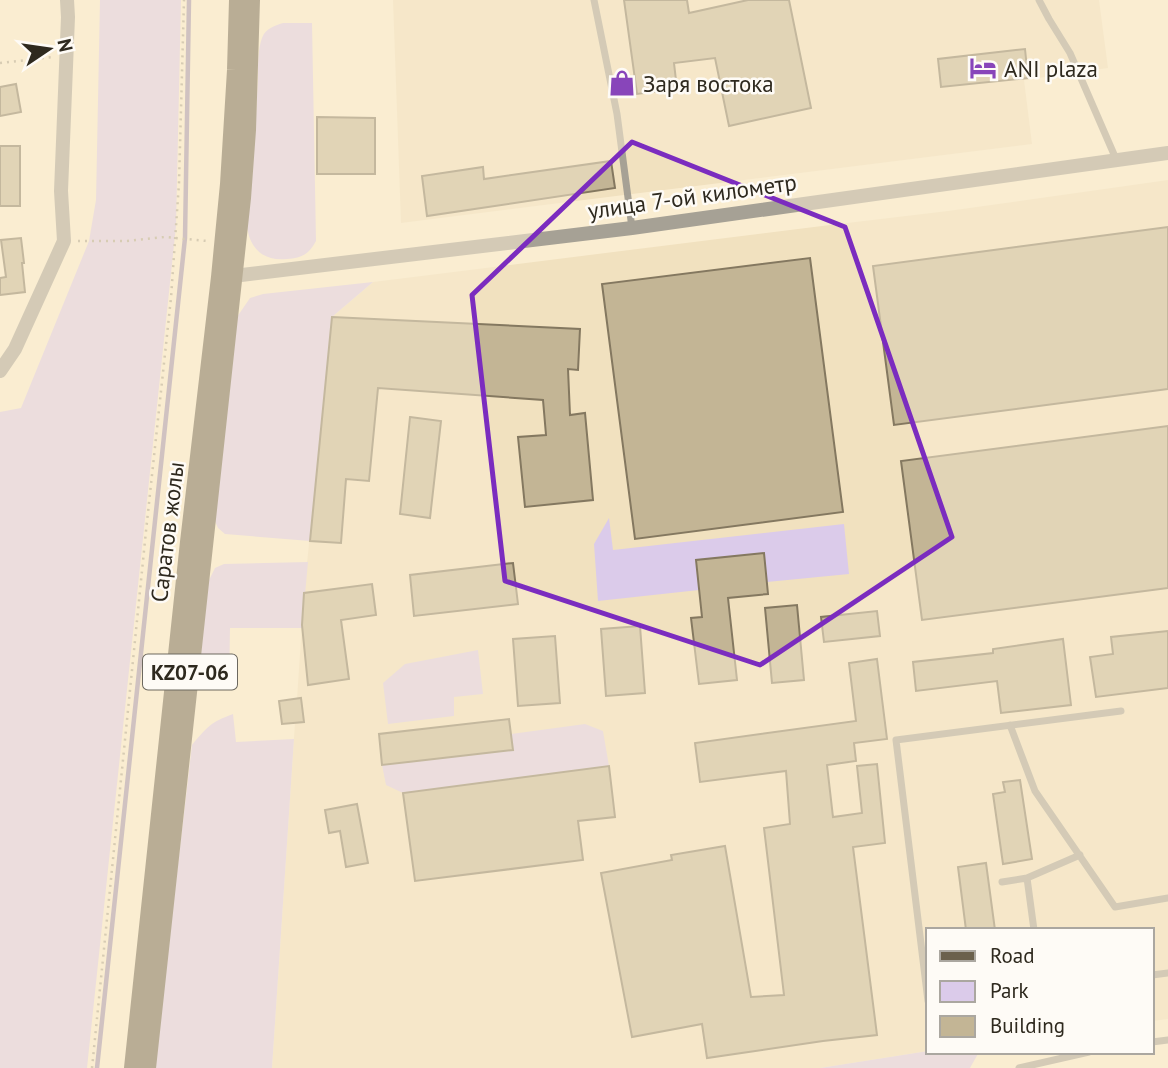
<svg xmlns="http://www.w3.org/2000/svg" width="1168" height="1068" font-family="'PT Sans',sans-serif">
	<style>
		.built { fill: #f1e1bf }
		.green { fill: #dbcbea }
		.lines { fill: none; stroke-linecap: round; stroke-linejoin: round }
		.stream { stroke: #9e8fad; stroke-width: 4.5 }
		.building { fill: #c3b595; stroke: #847860; stroke-width: 2 }
		.path { stroke: #aea48f; stroke-width: 2.5; stroke-dasharray: 2 5; stroke-linecap: butt }
		.service { stroke: #a6a195; stroke-width: 7 }
		.minor { stroke: #a6a195; stroke-width: 14 }
		.primary { stroke: #6b614d; stroke-width: 18 }
		.marked { fill: none; stroke: #7b2cbf; stroke-width: 5; stroke-linejoin: round }
		.labels { text-anchor: middle; dominant-baseline: central; stroke-width: 5; stroke-linejoin: round; paint-order: stroke }
		.shield { fill: #fefbf6; stroke: #6c685f; stroke-width: 2 }
		.shield-label { font-size: 21px; font-weight: bold; fill: #2e291e }
		.poi-label { font-size: 23px; fill: #2e291e; stroke: #fefbf6; text-anchor: start }
		.street-label { font-size: 23px; fill: #2e291e; stroke: #fefbf6 }
	</style>
	<rect width="100%" height="100%" fill="#faedd1"/>
	<!-- built -->
	<path class="built" d="M393 0H1099L1108 68 1024 80 1032 144 401 223Z
		M1168 180V1019L1152 1021V930H928V1051L820 1068H272L295 723 304 721 301 699H297L304 593 332 317 373 282 822 226 948 211Z"/>
	<!-- green -->
	<path class="green" d="M100 0H181L176 226 87 1068H0V412L21 408 89 241 96 200Z
		M283 23H312L316 241C309 254 302 258 287 259 269 261 255 254 249 236 248 231 246 226 246 220 247 194 253 167 254 140 256 118 257 97 258 75 258 63 258 49 262 38 266 28 274 26 283 23Z
		M373 282 332 317 310 541 225 534 218 528 214 519 237 317 250 298 263 294Z
		M609 518 613 550 844 524 849 574 767 582 764 553 697 560 699 590 598 601 594 544Z
		M308 562 302 628H230L229 690 198 683 208 582 215 568 224 564Z
		M478 650 483 694 454 697V716L388 724 383 683 405 664Z
		M233 714 236 742 294 739 272 1068H154L192 745C207 727 211 722 233 714Z
		M585 724 603 731 609 766 403 793 386 785 382 765 513 750 511 734Z
		M928 1051 979 1052 970 1068H820Z"/>
	<g class="lines">
		<!-- stream -->
		<path class="stream" d="M97 1068 185 238 189 0"/>
	</g>
	<!-- building -->
	<path class="building" d="M624 0H687L689 13 748 0H789L811 108 729 126 715 58 674 63 677 89 637 94Z
		M1025 49 1028 78 941 87 938 59Z
		M16 84 21 112 0 116V87Z
		M317 117 375 118V174H317Z
		M0 146H20V206H0Z
		M611 161 615 188 427 216 422 176 483 167 484 179Z
		M1168 227V389L894 425 873 266Z
		M21 238 24 263H22L25 292 0 295V278L6 277 1 240Z
		M810 258 843 512 635 539 602 284Z
		M332 317 580 329 578 370 568 369 570 415 585 413 593 500 525 507 518 437 546 435 543 400 378 388 369 481 346 479 341 543 310 541Z
		M410 417 441 421 430 518 400 514Z
		M1168 426V588L922 620 901 461Z
		M764 553 768 594 728 598 737 680 699 684 691 618 702 617 696 560Z
		M513 563 518 604 414 616 410 575Z
		M372 584 376 615 341 620 349 679 308 685 302 625 304 593Z
		M797 605 804 680 772 683 765 608Z
		M877 611 880 636 824 642 821 617Z
		M640 626 645 693 606 696 601 629Z
		M1168 631V688L1096 697 1090 657 1113 654 1111 637Z
		M555 636 560 703 518 706 513 639Z
		M1063 639 1071 705 1001 713 997 681 916 691 913 662 993 653V649Z
		M877 659 887 739 854 743 856 761 827 765 833 817 862 813 857 766 877 764 885 843 853 847 877 1035 823 1041 707 1058 702 1024 632 1037 601 873 672 860 671 855 725 846 751 997 784 995 764 828 790 824 786 771 700 782 695 743 856 721 849 663Z
		M301 698 304 722 282 724 279 701Z
		M509 719 513 750 382 765 379 734Z
		M609 766 615 817 578 821 583 860 415 881 403 793Z
		M1020 780 1032 859 1003 864 993 794 1005 792 1003 782Z
		M357 804 368 863 346 867 340 831 329 833 325 810Z
		M986 863 995 930H966L958 867Z"/>
	<g class="lines">
		<!-- path -->
		<path class="path" d="M0 63 53 57
			M78 241H127L165 237 207 241
			M92 1068 146 531 171 298 179 183 184 0"/>
		<!-- service -->
		<path class="service" d="M594 0 617 114 632 228
			M1039 0 1049 19 1070 53 1116 159
			M1010 725 1035 791 1115 907 1168 898
			M1027 878 1034 930
			M1002 882 1027 878 1080 855
			M1152 975 1168 973
			M928 1001 896 740 1121 711
			M1152 1042 1168 1040
			M1019 1068 1089 1052"/>
		<!-- minor -->
		<path class="minor" d="M225 277 632 228 1168 153
			M0 371 15 349 64 241 61 191 68 17 67 0"/>
		<!-- primary -->
		<path class="primary" d="M133 1068 189 542 220 277 229 184 236 70 238 0
			M147 1068 242 198 247 130 251 0"/>
	</g>
	<!-- marked area -->
	<path d="M0 0H1168V1068H0ZM632 142 845 227 952 537 760 665 505 581 472 295Z" fill="#faedd1" fill-opacity=".55" fill-rule="evenodd"/>
	<path class="marked" d="M632 142 845 227 952 537 760 665 505 581 472 295Z"/>
	<!-- icons -->
	<defs>
		<g id="hotel-bare" transform="scale(2.1)"><path d="M-6-4.5h1.5V1H6V5H4.5V3h-9V5H-6ZM-4 0a1.8 1.8 0 1 1 3.6 0ZM.5 0V-2.5h3Q6-2.5 6 0Z" fill="#8845ba" stroke="#fefbf6" stroke-width="2.5" paint-order="stroke"/></g>
		<g id="shop-bare" transform="scale(2.1)"><path d="M-5-2.5h2.3a2.7 3.5 0 0 1 5.4 0H5L5.5 6h-11ZM-1.5-2.5h3a1.5 2.3 0 0 0-3 0Z" fill="#8845ba" stroke="#fefbf6" stroke-width="2.5" paint-order="stroke"/></g>
	</defs>
	<g fill-rule="evenodd">
		<use href="#hotel-bare" x="983" y="68"/>
		<use href="#shop-bare" x="622" y="83"/>
	</g>
	<g class="labels">
		<!-- shield labels -->
		<rect class="shield" x="143" y="654.5" width="94" height="35" rx="5"/>
		<g class="shield-label">
			<text x="190" y="672">KZ07-06</text>
		</g>
		<!-- poi labels -->
		<g class="poi-label">
			<text x="1004" y="68">ANI plaza</text>
			<text x="643" y="83">Заря востока</text>
		</g>
		<!-- street labels -->
		<g class="street-label">
			<text transform="translate(692 196) rotate(-8)">улица 7-ой километр</text>
			<text transform="translate(167 532) rotate(-83)">Саратов жолы</text>
		</g>
	</g>
	<!-- legend -->
	<rect x="926" y="928" width="228" height="126" fill="#fefbf6" stroke="#aba7a0" stroke-width="2"/>
	<rect x="940" y="951" width="35" height="10" fill="#6b614d" stroke="#aba7a0" stroke-width="2"/>
	<text x="990" y="963" font-size="21" fill="#2e291e">Road</text>
	<rect x="940" y="981" width="35" height="21" fill="#dbcbea" stroke="#aba7a0" stroke-width="2"/>
	<text x="990" y="998" font-size="21" fill="#2e291e">Park</text>
	<rect x="940" y="1016" width="35" height="21" fill="#c3b595" stroke="#aba7a0" stroke-width="2"/>
	<text x="990" y="1033" font-size="21" fill="#2e291e">Building</text>
	<!-- north arrow -->
	<g transform="translate(49 49) rotate(77)" stroke="#fefbf6" stroke-width="5" paint-order="stroke">
	<path d="M0-5L12 26L0 18L-12 26Z" fill="#2e291e"/>
	<text y="-10" font-size="19" font-weight="bold" text-anchor="middle" fill="#2e291e">N</text>
	</g>
</svg>
